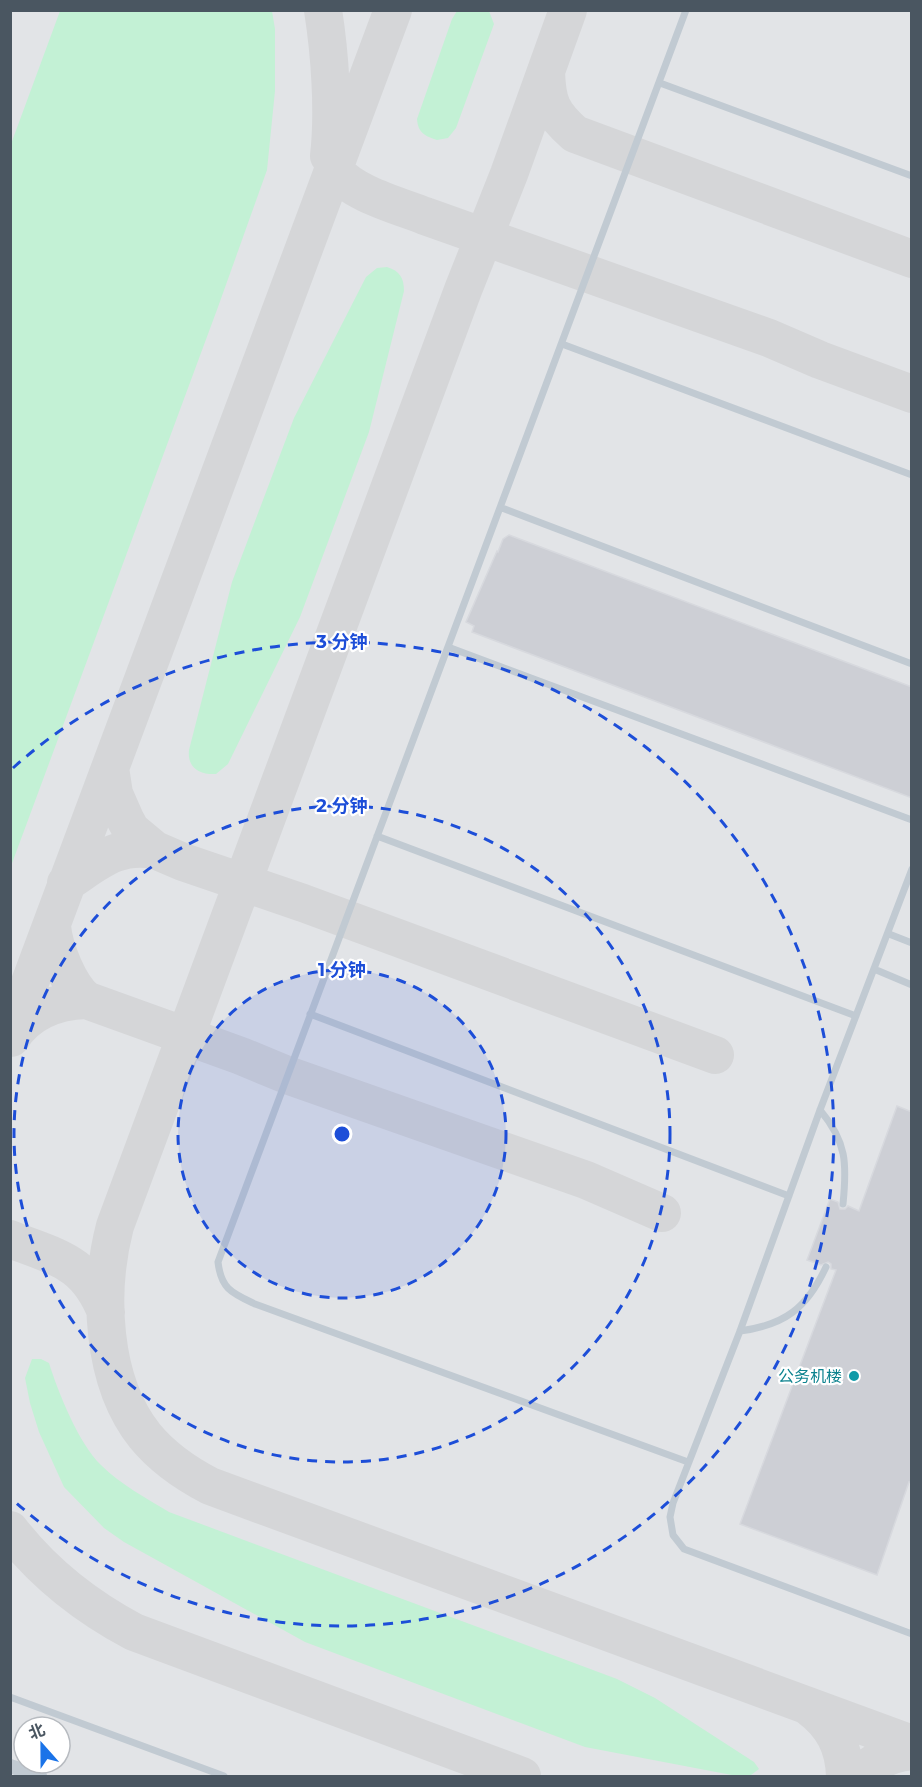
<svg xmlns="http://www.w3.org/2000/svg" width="922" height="1787" font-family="Montserrat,'Noto Sans SC',sans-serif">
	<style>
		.airport { fill: #e2e4e7; fill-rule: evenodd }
		.grass { fill: #c3f1d5 }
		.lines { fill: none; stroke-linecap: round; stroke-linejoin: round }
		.taxiway { stroke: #d5d6d8; stroke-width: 38 }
		.building { fill: #cdcfd5; stroke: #d7d9de; stroke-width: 1.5 }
		.service { stroke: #c1cad2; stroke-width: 7 }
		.minor { stroke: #c1cad2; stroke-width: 14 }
		.ring { fill: none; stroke: #1d4ed8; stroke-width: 3; stroke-dasharray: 10 8 }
		.culture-dot { fill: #0f9aa8; stroke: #fff; stroke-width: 2 }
		.labels { text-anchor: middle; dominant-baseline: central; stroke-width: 4.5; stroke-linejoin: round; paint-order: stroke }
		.culture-label { font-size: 16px; fill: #0d838f; stroke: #fff; text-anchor: end }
		.centre { fill: #1d4ed8; stroke: #fff; stroke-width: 3 }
		.ring-label { font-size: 18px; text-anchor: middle; font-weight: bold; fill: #1d4ed8; stroke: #fff; stroke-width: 4.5; stroke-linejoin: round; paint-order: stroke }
	</style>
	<rect width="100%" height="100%" fill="#f5f3f3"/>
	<!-- airport -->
	<path class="airport" d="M11 11H911V1776H11ZM24 1727H60V1763H24Z"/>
	<!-- grass -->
	<path class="grass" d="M60 11H272L275 29V91L267 170 218 307 11 866V144Z
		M457 11H489L494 24 456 128 448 138 437 140C425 136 418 133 417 119L452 19Z
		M387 267C400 271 404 278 404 291L369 432 300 617 228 764 216 774C200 775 187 768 189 750L232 582 294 418 366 277 377 268Z
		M32 1359H41L49 1363C58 1392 79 1444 101 1465 120 1484 146 1498 169 1512L617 1679 655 1698 754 1762 759 1769 751 1775 737 1776 585 1747 305 1642 124 1542 104 1528 64 1487 39 1432 30 1403 25 1378Z"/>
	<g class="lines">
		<!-- taxiway -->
		<path class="taxiway" d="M323 10C330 54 334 112 329 156
			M568 10 509 174 463 290 115 1226C98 1291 101 1381 145 1436 163 1458 185 1473 210 1486L912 1744
			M546 71C547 102 551 113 575 134L912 259
			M330 148C331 156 331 164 336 171 351 193 400 206 425 216L769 338 820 360 912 394
			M110 768 114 794 125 819 131 830 155 850 183 862 303 903 715 1055
			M66 883C97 863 116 843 155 850
			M52 926C54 949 69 986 86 1000
			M10 1036 393 10
			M11 1038C28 1012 56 1001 86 1000L241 1056 287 1075 586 1180 662 1213
			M10 1239C57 1258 85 1260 106 1312
			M10 1530C44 1574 85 1606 134 1632L522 1776
			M809 1707C833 1725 844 1746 845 1776
			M858 1776C872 1762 891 1753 912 1751"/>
	</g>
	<!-- building -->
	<path class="building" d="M509 535 912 687V798L472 632 474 626 466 622 497 551 498 552 503 539Z
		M897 1106 912 1112V1483L909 1482 877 1575 740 1524 836 1270 831 1269V1264L828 1262 821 1265 807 1260 830 1199 838 1202 840 1209H845L848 1206 859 1211Z"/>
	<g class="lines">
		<!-- service -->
		<path class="service" d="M686 10 218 1262C221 1289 232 1293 255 1304L688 1462
			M660 83 912 176
			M562 344 912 475
			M502 508 912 664
			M448 647 912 820
			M377 836 856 1016
			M912 869 820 1110 740 1331 673 1503 670 1517 673 1535 684 1549 912 1634
			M889 934 912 943
			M874 969 912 985
			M310 1014 789 1196
			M820 1110C847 1142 847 1164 843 1204
			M740 1331C785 1325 807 1308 826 1267
			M10 1697 224 1776"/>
		<!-- minor -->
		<path class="minor" d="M10 1766 40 1776"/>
	</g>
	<!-- distance rings -->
	<circle cx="342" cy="1134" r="164" fill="#1d4ed8" fill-opacity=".12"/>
	<g class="ring">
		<circle cx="342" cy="1134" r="164"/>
		<circle cx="342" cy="1134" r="328"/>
		<path d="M13 768A492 492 0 1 1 13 1500"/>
	</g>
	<!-- markers -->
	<circle class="culture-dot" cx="854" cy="1376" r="6"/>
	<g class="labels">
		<!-- culture labels -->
		<g class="culture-label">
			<text x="842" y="1376">公务机楼</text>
		</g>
	</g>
	<circle cx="342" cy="1134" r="9" class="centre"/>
	<g class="ring-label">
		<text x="342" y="648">3 分钟</text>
		<text x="342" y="812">2 分钟</text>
		<text x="342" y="976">1 分钟</text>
	</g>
	<!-- border -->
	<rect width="922" height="1787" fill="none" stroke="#4a5661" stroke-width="24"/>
	<!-- north arrow -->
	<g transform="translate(42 1745) rotate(339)"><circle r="28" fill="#ffffff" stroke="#b7bbc0" stroke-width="1.5"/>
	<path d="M0-4.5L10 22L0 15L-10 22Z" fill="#1a73e8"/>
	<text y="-9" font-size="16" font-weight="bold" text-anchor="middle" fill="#4a5661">北</text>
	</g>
</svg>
